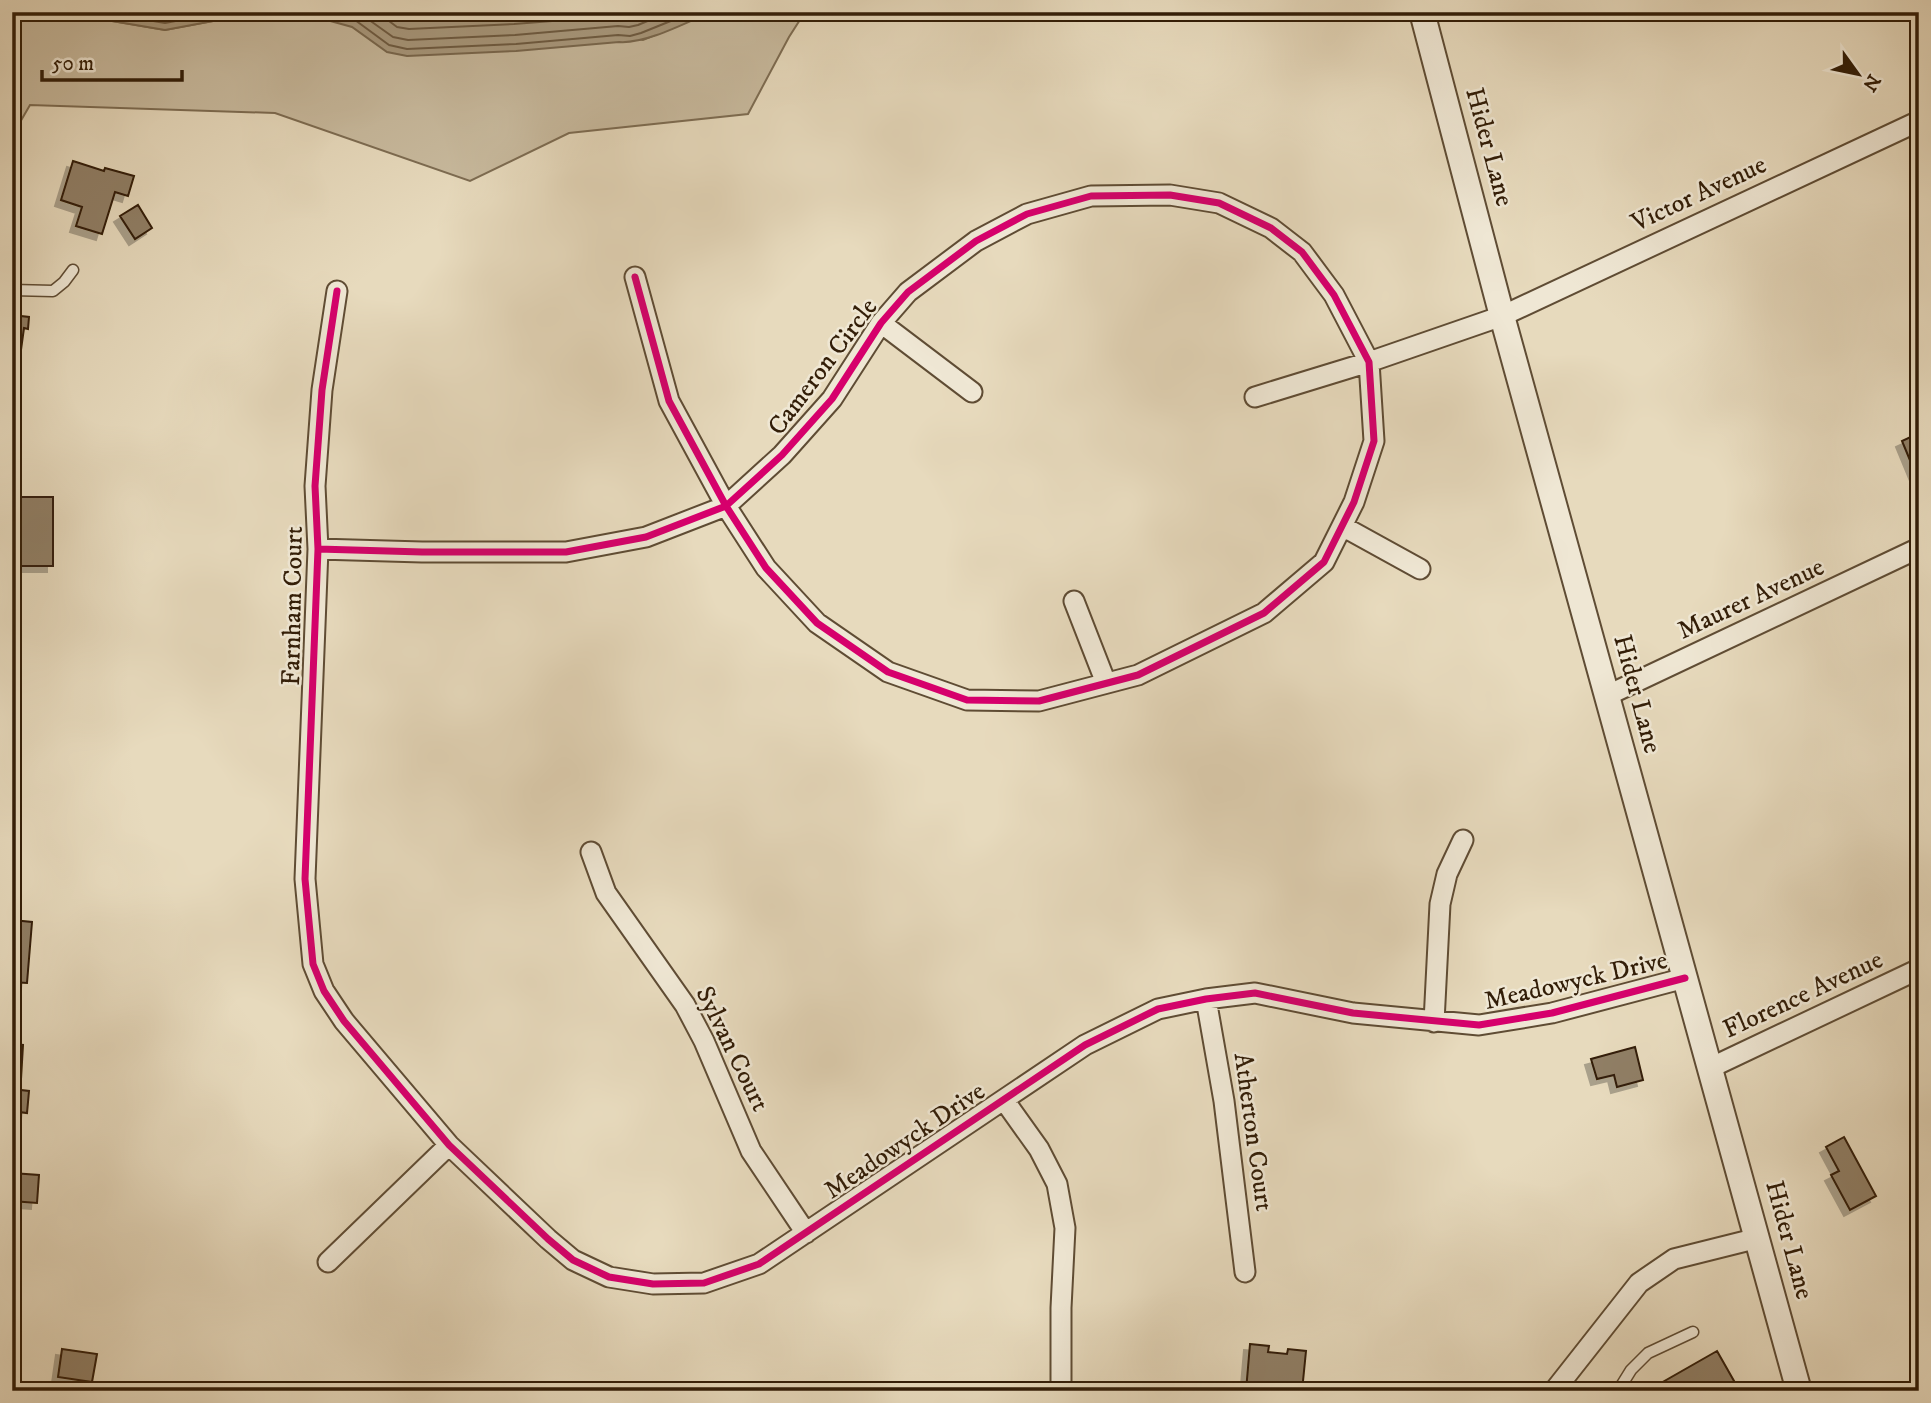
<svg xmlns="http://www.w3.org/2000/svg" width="1931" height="1403" font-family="'IM FELL DW Pica',serif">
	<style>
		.green { fill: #c8ba9e; stroke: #7d6c52; stroke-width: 2 }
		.water { fill: #a99a7f; stroke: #79684f; stroke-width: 2 }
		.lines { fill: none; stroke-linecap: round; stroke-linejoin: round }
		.shore { stroke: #6e5c43; stroke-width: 2 }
		.building { fill: #907f66; stroke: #321d07; stroke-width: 2; filter: url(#shadow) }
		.service-casing { stroke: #5f4c34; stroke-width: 13 }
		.minor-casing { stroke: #5f4c34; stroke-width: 23 }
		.tertiary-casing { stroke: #5f4c34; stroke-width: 28 }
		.service { stroke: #efe7d4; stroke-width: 10 }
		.minor { stroke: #efe7d4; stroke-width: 19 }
		.tertiary { stroke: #efe7d4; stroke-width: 24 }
		.cycleway-casing { stroke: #efe7d4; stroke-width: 11 }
		.cycleway { stroke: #d6006c; stroke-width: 7 }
		.labels { text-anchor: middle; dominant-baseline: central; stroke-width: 5; stroke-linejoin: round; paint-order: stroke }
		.street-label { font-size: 26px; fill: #321d07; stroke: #efe7d4 }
	</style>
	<defs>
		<filter id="shadow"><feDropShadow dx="-6" dy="6" stdDeviation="0" flood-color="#0004"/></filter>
	</defs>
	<rect width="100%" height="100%" fill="#e7dabd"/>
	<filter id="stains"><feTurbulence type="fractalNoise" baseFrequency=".00286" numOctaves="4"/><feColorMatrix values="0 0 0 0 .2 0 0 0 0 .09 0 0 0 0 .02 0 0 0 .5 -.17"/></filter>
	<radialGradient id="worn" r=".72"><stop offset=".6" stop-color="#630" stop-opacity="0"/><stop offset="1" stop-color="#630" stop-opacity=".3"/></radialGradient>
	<!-- green -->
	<path class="green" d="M12 12H59L165 30 261 12H487L643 40 711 12H805L789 37 748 114 569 133 470 181 275 113 30 105 12 136Z"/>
	<!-- water -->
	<path class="water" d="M59 12H261L165 30Z
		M298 12H711C685 23 646 44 619 42L516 51 407 56 387 52 352 27Z"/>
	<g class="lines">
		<!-- shore -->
		<path class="shore" d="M100 12 165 23 223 12
			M320 12 355 20 389 45 407 49 516 44 618 35 630 36 641 33 693 12
			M358 12 393 37 408 40 515 35 618 26 629 27 638 25 669 12
			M377 12 397 27 409 29 514 24 616 16H629L641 12"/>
	</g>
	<!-- building -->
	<path class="building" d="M73 161 104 171 105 168 134 176 128 196 115 192 102 234 76 226 82 207 61 200Z
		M138 205 152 228 135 239 120 216Z
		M12 315 29 317 28 329 24 328 20 357 12 356Z
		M1919 433V482L1902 441Z
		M21 497H53V566H15L16 547H12V519H21Z
		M12 920 32 922 27 983 12 982Z
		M12 1044 23 1045 21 1079H12Z
		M1635 1047 1643 1080 1617 1087 1614 1075 1597 1079 1591 1059Z
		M12 1089 29 1091 27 1113 12 1111Z
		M1844 1137 1876 1196 1850 1210 1831 1175 1839 1171 1826 1147Z
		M12 1173 39 1175 37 1203 12 1201Z
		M1250 1344 1269 1346 1268 1352 1287 1354 1288 1349 1306 1351 1302 1391H1246Z
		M62 1349 97 1354 92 1382 58 1377Z
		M1717 1351 1738 1388 1733 1391H1647Z"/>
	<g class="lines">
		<!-- service casing -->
		<g class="service-casing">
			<path id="service" d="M12 290 53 291 64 282 73 270
				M1562 1381 1578 1391
				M1618 1391 1631 1370 1648 1353 1693 1332"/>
		</g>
		<!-- minor casing -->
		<g class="minor-casing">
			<path id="minor" d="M337 291 322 390 315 486 318 549 305 879 313 964 324 991 344 1021 449 1145 548 1239 573 1260 609 1277 653 1284 704 1283 759 1264 1085 1045 1158 1009 1206 999 1255 993 1353 1013 1479 1025 1552 1013 1685 978
				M881 323 972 392
				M1255 397 1369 362 1502 316 1919 121
				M1342 526 1420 569
				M318 549 422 552H566L646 537 726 506 782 455 832 399 881 323 908 292 976 241 1027 214 1091 196 1170 195 1219 203 1271 228 1302 252 1334 295 1369 362 1374 441 1354 502 1324 562 1264 613 1138 675 1039 701 967 700 888 672 817 623 766 568 726 506 669 401 635 277
				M1074 601 1106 683
				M1606 696 1919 548
				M591 852 606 893 685 1005 704 1041 751 1151 806 1233
				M1206 999 1224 1101 1245 1272
				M1434 1022 1440 904 1447 874 1463 840
				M1710 1068 1919 969
				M1004 1100 1039 1149 1057 1184 1065 1228 1061 1308V1391
				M328 1262 449 1145
				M1554 1391 1639 1283 1674 1259 1758 1238"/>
		</g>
		<!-- tertiary casing -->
		<g class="tertiary-casing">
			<path id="tertiary" d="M1422 12 1502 316 1799 1391"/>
		</g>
		<!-- service -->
		<use href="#service" class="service"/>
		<!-- minor -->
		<use href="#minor" class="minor"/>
		<!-- tertiary -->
		<use href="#tertiary" class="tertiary"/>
		<!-- cycleway casing -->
		<g class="cycleway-casing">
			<path id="cycleway" d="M337 291 322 390 315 486 318 549 305 879 313 964 324 991 344 1021 449 1145 548 1239 573 1260 609 1277 653 1284 704 1283 759 1264 1085 1045 1158 1009 1206 999 1255 993 1353 1013 1479 1025 1552 1013 1685 978
				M318 549 422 552H566L646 537 726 506 782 455 832 399 881 323 908 292 976 241 1027 214 1091 196 1170 195 1219 203 1271 228 1302 252 1334 295 1369 362 1374 441 1354 502 1324 562 1264 613 1138 675 1039 701 967 700 888 672 817 623 766 568 726 506 669 401 635 277"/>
		</g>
		<!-- cycleway -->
		<use href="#cycleway" class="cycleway"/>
	</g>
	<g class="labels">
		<!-- street labels -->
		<g class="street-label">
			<text transform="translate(1489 147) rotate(75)">Hider Lane</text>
			<text transform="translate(1699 194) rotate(-25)">Victor Avenue</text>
			<text transform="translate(823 367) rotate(-53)">Cameron Circle</text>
			<text transform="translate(1751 599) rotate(-25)">Maurer Avenue</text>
			<text transform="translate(293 606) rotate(-89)">Farnham Court</text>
			<text transform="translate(1637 694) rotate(75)">Hider Lane</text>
			<text transform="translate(1576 981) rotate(-13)">Meadowyck Drive</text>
			<text transform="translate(1803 995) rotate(-25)">Florence Avenue</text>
			<text transform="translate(732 1049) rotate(64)">Sylvan Court</text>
			<text transform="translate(1253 1132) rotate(82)">Atherton Court</text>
			<text transform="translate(905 1141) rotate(-34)">Meadowyck Drive</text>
			<text transform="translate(1789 1240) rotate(75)">Hider Lane</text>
		</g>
	</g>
	<!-- margin -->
	<rect width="1931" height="1403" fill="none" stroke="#e7dabd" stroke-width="42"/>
	<rect x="14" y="14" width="1903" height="1375" fill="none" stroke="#321d07" stroke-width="3.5"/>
	<rect x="21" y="21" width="1889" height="1361" fill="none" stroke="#321d07" stroke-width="2"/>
	<!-- north arrow -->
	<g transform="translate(1858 74) rotate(123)" stroke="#efe7d4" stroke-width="5" paint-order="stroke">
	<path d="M0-5L12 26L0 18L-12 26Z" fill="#321d07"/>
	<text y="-10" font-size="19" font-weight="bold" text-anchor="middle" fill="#321d07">N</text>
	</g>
	<!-- scale -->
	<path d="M42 70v10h140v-10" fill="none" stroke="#321d07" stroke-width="3.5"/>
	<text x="52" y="70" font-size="21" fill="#321d07" stroke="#efe7d4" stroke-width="5" paint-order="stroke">50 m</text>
	<rect width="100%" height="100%" filter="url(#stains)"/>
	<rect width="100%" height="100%" fill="url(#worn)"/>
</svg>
